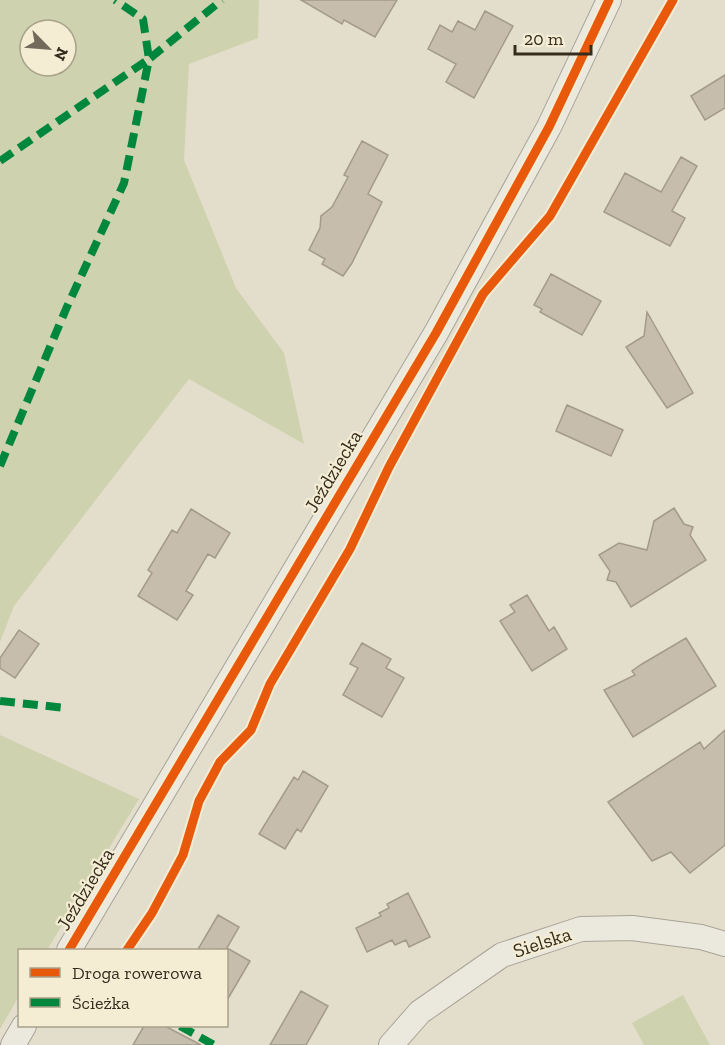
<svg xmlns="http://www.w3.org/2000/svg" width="725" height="1045" font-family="'Zilla Slab',serif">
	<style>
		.green { fill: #cfd2af; fill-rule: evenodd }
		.building { fill: #c6bdad; stroke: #a39a8c; stroke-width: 1.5 }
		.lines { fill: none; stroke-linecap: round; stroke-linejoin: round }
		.street-casing { stroke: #a8a396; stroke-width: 26 }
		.street { stroke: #ebe8de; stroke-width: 24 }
		.quiet { stroke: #00873e; stroke-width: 8; stroke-dasharray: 15 8; stroke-linecap: butt }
		.cycleway-casing { stroke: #f4edd3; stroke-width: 13 }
		.cycleway { stroke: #e8590c; stroke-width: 9 }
		.labels { text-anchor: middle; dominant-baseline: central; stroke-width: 4.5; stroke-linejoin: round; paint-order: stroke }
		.street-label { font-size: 20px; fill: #362c1e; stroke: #f4edd3 }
	</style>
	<rect width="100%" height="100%" fill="#e3decc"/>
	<!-- green -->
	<path class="green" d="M0 0H259L258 38 189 64 184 160 236 288 284 353 304 444 189 379 14 606 0 642ZM30 30H66V66H30Z
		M0 735 139 799 47 950H20L19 996 0 1029Z
		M683 995 710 1045H644L632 1023Z"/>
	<!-- building -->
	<path class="building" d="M301 0H397L375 37 344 20 342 24Z
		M485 11 513 26 474 98 446 82 456 64 428 49 440 25 452 32 458 21 475 30Z
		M725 75V108L705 120 691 96Z
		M362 141 388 155 368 194 382 202 352 263 343 276 322 264 325 259 309 250 320 228 321 216 332 207 348 177 344 175Z
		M681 157 697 166 672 211 685 218 670 246 604 212 625 173 661 192Z
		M551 274 601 301 582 335 540 312 542 309 534 305Z
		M647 312 693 393 667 408 626 347 644 336Z
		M567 405 623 430 611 456 556 431Z
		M674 508 684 524 693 527 690 535 706 560 631 607 616 582 607 580 610 571 599 555 619 543 647 550 654 521Z
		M191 509 230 533 215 558 208 554 186 591 193 595 177 620 138 596 152 573 148 570 172 530 177 533Z
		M527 595 549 631 554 627 567 649 532 671 500 621 515 612 510 605Z
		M19 630 39 644 15 678 0 668V658Z
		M686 638 716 686 633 737 604 690 635 675 632 671 642 664Z
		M362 643 391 659 386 668 404 678 382 717 343 695 358 668 350 664Z
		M725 730V845L690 873 671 852 652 861 608 802 700 742 704 749Z
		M303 771 328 786 301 832 297 829 285 849 259 834 294 777 298 780Z
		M408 893 430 937 409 947 406 940 395 945 392 940 367 952 356 928 381 916 379 913 389 908 387 904Z
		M218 915 239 927 227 948 250 961 226 1002V949L197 951Z
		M301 991 328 1006 306 1045H270Z
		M144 1026H165L201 1045H133Z"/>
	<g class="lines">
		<!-- street casing -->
		<g class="street-casing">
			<path id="street" d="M69 950 436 333 549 127 609 0
				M13 1045 24 1026
				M391 1045 420 1012 502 955 581 929 632 928 701 937 725 944"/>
		</g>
		<!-- street -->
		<use href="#street" class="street"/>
		<!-- quiet -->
		<path class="quiet" d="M0 161 149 59 143 19 115 0
			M0 466 66 309 124 183 149 59 222 0
			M0 701 66 708
			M180 1026 214 1045"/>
		<!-- cycleway casing -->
		<g class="cycleway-casing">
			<path id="cycleway" d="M69 950 436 333 549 127 609 0
				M127 950 152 913 183 855 199 801 220 762 251 730 270 684 350 549 389 467 483 294 550 216 673 0"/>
		</g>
		<!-- cycleway -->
		<use href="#cycleway" class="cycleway"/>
	</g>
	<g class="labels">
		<!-- street labels -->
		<g class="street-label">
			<text transform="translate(333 471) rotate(-59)">Jeździecka</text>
			<text transform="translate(85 889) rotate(-59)">Jeździecka</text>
			<text transform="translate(542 942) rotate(-18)">Sielska</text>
		</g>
	</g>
	<!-- legend -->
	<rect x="18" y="949" width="210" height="78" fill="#f4edd3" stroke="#a8a08b" stroke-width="1.5"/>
	<rect x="30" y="968" width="30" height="9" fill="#e8590c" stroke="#a8a08b" stroke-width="1.5"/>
	<text x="72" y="979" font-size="18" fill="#362c1e">Droga rowerowa</text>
	<rect x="30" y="998" width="30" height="9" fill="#00873e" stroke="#a8a08b" stroke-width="1.5"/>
	<text x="72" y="1009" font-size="18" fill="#362c1e">Ścieżka</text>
	<!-- north arrow -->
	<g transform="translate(48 48) rotate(115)"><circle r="28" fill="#f4edd3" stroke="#a8a08b" stroke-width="1.5"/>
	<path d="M0-4.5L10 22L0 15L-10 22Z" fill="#736a5b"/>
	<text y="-9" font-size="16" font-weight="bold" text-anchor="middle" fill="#362c1e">N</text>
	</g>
	<!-- scale -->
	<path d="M515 45v9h76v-9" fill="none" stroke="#362c1e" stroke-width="3"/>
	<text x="524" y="45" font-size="18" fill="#362c1e" stroke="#f4edd3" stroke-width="4.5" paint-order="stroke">20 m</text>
</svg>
